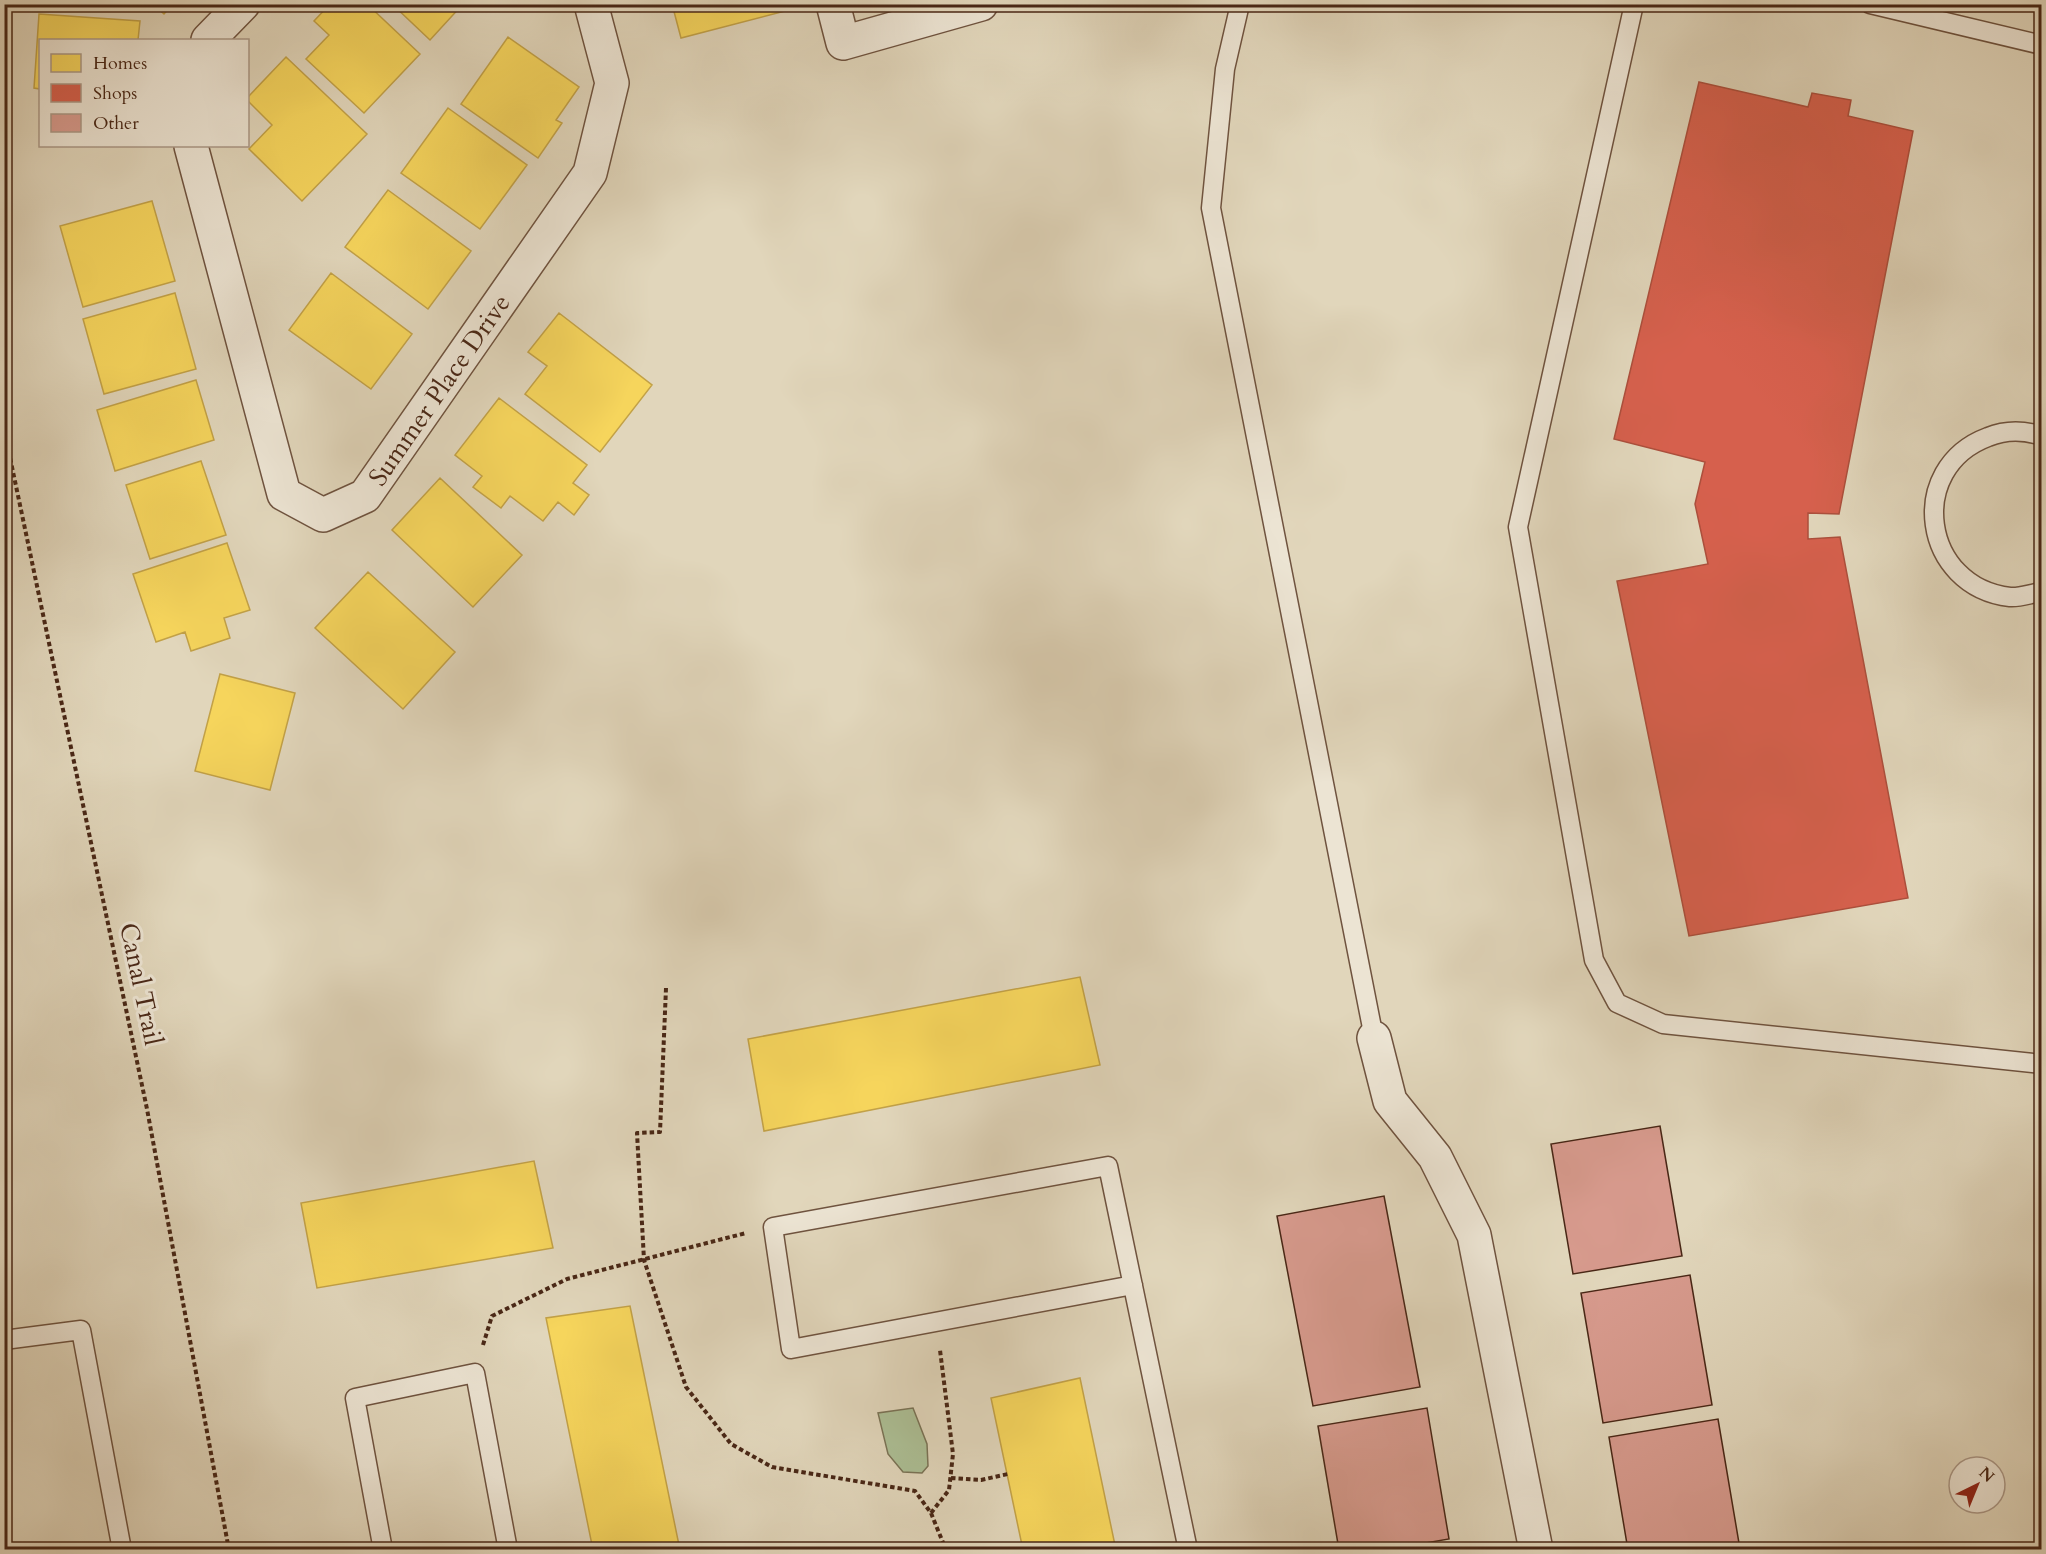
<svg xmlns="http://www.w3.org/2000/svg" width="2046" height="1554" font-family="Cardo,serif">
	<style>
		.green { fill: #acbf95; stroke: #7a7356; stroke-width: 1.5 }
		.homes { fill: #f6d55c; stroke: #c2a147; stroke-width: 1.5 }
		.shops { fill: #d6604d; stroke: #ac4f3c; stroke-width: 1.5 }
		.building { fill: #d79a8d; stroke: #492716; stroke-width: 1.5 }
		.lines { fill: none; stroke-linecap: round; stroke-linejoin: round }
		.lane-casing { stroke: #6f533f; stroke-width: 21 }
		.street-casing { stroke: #6f533f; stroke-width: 36 }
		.path { stroke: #492716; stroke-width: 4; stroke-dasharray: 4.5 3; stroke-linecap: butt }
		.lane { stroke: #ece4d3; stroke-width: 18 }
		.street { stroke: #ece4d3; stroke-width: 33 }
		.labels { text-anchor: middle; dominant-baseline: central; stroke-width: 6; stroke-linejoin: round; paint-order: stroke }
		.street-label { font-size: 26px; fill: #492716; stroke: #ece4d3 }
	</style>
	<rect width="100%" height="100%" fill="#e1d6bb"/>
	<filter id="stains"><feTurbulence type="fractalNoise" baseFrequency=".00333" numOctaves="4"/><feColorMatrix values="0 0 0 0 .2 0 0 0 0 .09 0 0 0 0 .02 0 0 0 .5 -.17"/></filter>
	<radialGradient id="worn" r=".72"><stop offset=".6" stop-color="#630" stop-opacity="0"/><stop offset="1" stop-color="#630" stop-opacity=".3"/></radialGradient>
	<!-- green -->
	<path class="green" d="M913 1408 927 1444 928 1466 922 1473 903 1472 888 1454 878 1413Z"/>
	<!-- homes -->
	<path class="homes" d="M153 4H173L164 14Z
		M330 4H367L420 54 364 113 306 59 329 35 314 21Z
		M392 4H463L430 40Z
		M672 4H787L789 10 681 38Z
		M39 14 140 21 138 40H40V89L34 88Z
		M508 37 579 87 556 120 562 123 538 158 461 104Z
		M286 57 367 134 302 201 249 149 272 125 248 101V97Z
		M448 108 527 165 480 229 401 173Z
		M388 190 471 251 428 309 345 247Z
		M152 201 175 281 83 307 60 226Z
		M331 273 412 334 371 389 289 330Z
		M175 293 196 369 104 394 83 319Z
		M559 313 652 385 600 452 525 394 547 366 528 352Z
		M196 380 214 440 115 471 97 410Z
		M499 398 587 465 573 483 589 495 574 515 558 502 543 521 510 496 501 508 473 487 482 476 455 455Z
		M201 461 226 535 150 559 126 485Z
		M440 478 522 555 473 607 392 530Z
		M227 543 250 610 224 618 230 638 191 651 185 632 156 642 133 574Z
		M368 572 455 652 403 709 315 628Z
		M220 674 295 693 270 790 195 771Z
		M1080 977 1100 1065 764 1131 748 1039Z
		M534 1161 553 1248 317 1288 301 1203Z
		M630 1306 680 1550H593L546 1318Z
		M1080 1378 1116 1550H1023L991 1398Z"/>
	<!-- shops -->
	<path class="shops" d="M1699 82 1808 107 1812 93 1851 100 1848 116 1913 131 1839 514 1808 513V539L1840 537 1908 898 1689 936 1617 581 1708 564 1695 504 1705 462 1614 439Z"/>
	<!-- building -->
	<path class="building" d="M1660 1126 1682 1256 1573 1274 1551 1144Z
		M1384 1196 1420 1387 1313 1406 1277 1216Z
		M1690 1275 1712 1405 1603 1423 1581 1293Z
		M1427 1408 1449 1539 1385 1550H1339L1318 1426Z
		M1718 1419 1740 1549 1628 1550 1609 1437Z"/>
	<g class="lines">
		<!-- lane casing -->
		<g class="lane-casing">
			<path id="lane" d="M1240 4 1225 69 1211 208 1374 1038
				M1634 4 1518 527 1594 960 1617 1003 1663 1024 2042 1064
				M1870 4 2042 45
				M2042 436C2024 430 2005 430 1988 437 1905 468 1922 587 2010 597 2020 598 2032 593 2042 592
				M1133 1285 791 1349 773 1227 1108 1166 1188 1550
				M4 1340 81 1330 122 1550
				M383 1550 355 1398 475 1373 508 1550"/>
		</g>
		<!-- street casing -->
		<g class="street-casing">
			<g id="street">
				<path d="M833 4 843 43 981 4"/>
				<path d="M208 40 243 4"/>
				<path id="s1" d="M191 146 284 494 323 515 365 496 590 173 612 83 591 4"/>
				<path d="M1374 1038 1390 1101 1435 1157 1474 1235 1536 1550"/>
			</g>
		</g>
		<!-- path -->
		<path class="path" d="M4 429 147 1109 229 1550
			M666 988 660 1132 637 1133 644 1260 686 1387 731 1444 772 1467 915 1491 931 1513 946 1550
			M483 1345 492 1316 567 1279 746 1233
			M951 1478 981 1480 1008 1474
			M931 1513 949 1490 953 1454 940 1350"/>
		<!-- lane -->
		<use href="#lane" class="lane"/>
		<!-- street -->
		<use href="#street" class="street"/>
	</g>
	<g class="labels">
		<!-- street labels -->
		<g class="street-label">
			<text stroke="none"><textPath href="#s1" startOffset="580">Summer Place Drive</textPath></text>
			<text transform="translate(141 984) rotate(78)">Canal Trail</text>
		</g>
	</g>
	<!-- margin -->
	<rect width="2046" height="1554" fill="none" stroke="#e1d6bb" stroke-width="24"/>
	<rect x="6" y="6" width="2034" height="1542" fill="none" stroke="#492716" stroke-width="3"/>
	<rect x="12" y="12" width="2022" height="1530" fill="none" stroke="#492716" stroke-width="1.5"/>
	<!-- legend -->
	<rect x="39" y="39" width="210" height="108" fill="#ece4d3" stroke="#ab9887" stroke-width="1.5"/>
	<rect x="51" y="54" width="30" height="18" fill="#f6d55c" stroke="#ab9887" stroke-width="1.5"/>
	<text x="93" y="69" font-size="18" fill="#492716">Homes</text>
	<rect x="51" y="84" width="30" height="18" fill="#d6604d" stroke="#ab9887" stroke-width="1.5"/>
	<text x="93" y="99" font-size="18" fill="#492716">Shops</text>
	<rect x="51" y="114" width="30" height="18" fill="#d79a8d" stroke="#ab9887" stroke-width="1.5"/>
	<text x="93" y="129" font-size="18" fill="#492716">Other</text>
	<!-- north arrow -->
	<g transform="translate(1977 1485) rotate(43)"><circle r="28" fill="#ece4d3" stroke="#ab9887" stroke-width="1.5"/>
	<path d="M0-4.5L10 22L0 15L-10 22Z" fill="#8f2418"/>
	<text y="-9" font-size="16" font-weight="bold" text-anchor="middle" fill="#492716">N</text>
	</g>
	<rect width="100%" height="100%" filter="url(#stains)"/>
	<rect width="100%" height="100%" fill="url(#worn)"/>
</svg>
